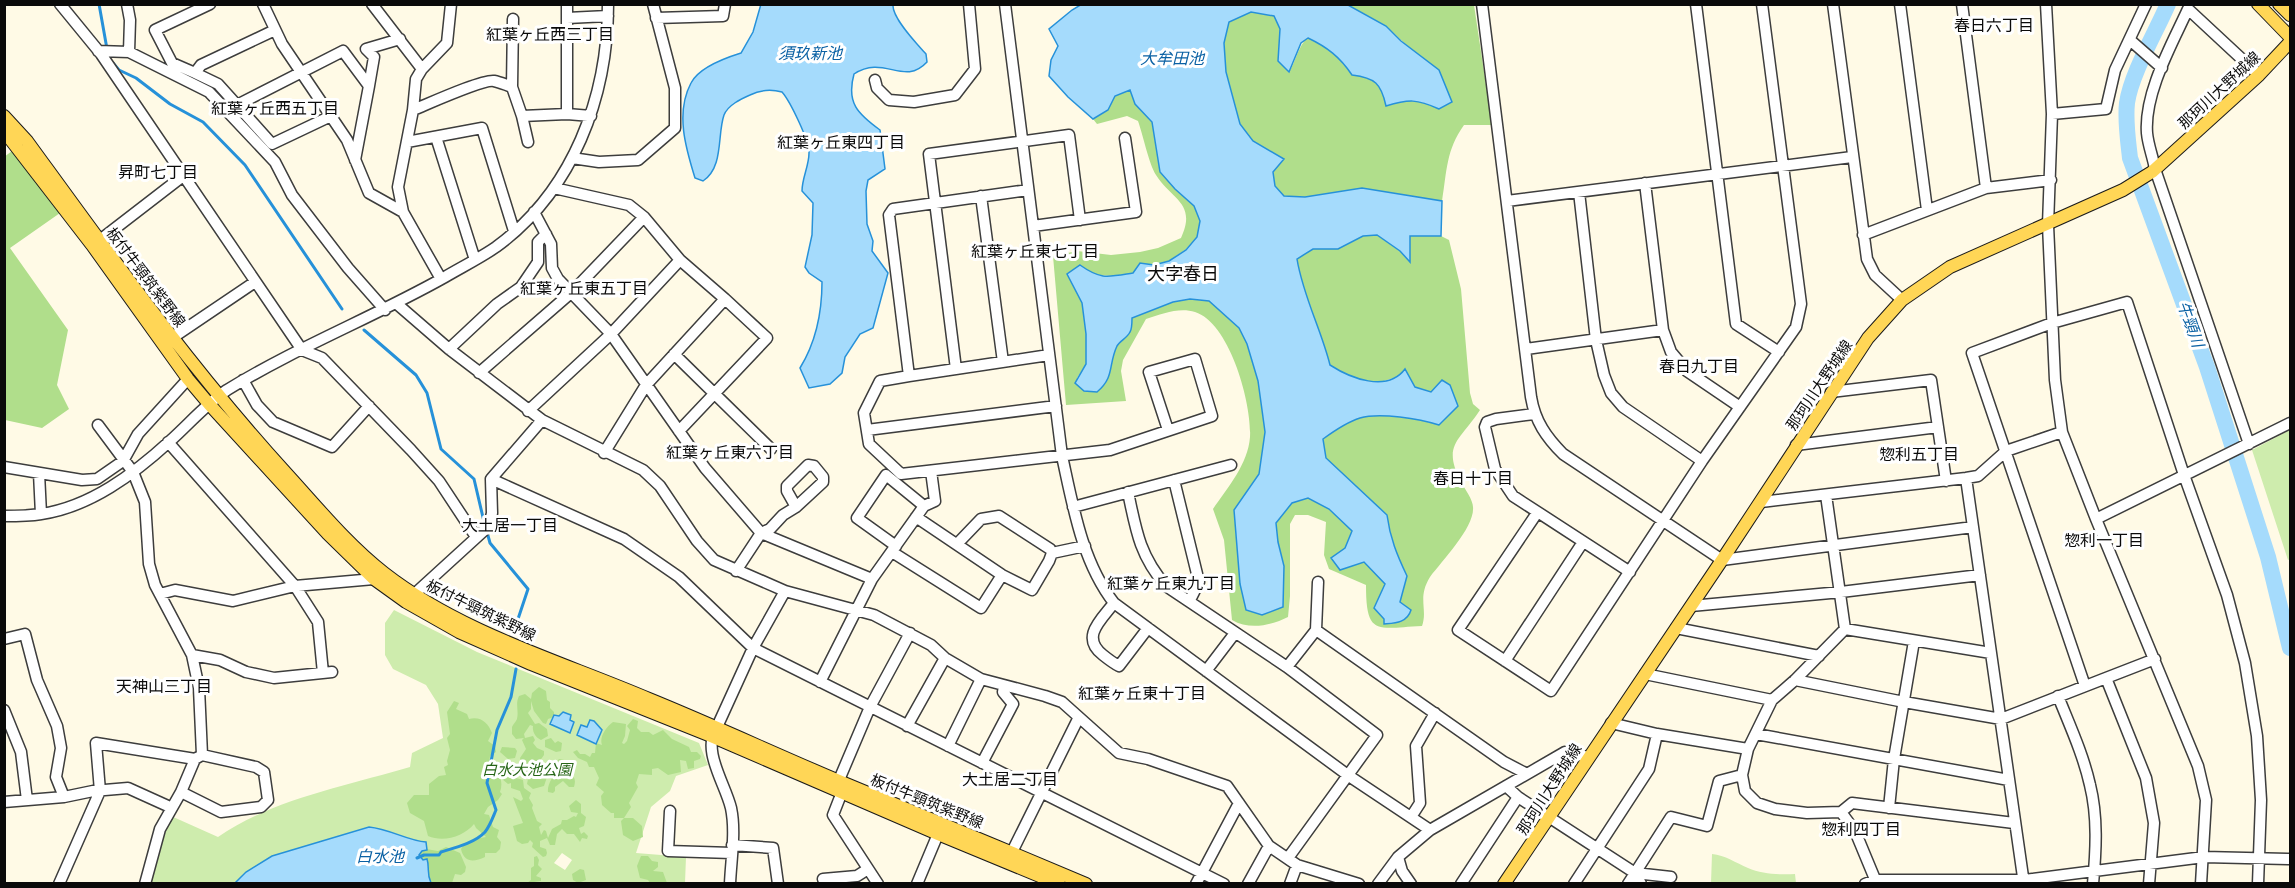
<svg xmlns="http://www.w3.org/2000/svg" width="2295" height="888" font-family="'Libre Baskerville','Noto Sans JP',serif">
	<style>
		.green { fill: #ceecad; fill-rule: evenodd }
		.forest { fill: #b0de8b }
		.water { fill: #a5dbfc; stroke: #2691d9; stroke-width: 1.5 }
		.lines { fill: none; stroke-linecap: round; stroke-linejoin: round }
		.stream { stroke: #2691d9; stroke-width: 3 }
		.river { stroke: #a5dbfc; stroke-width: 16 }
		.minor-casing { stroke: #3d3d3d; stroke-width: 13 }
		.major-casing { stroke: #1b1b1b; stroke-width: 14 }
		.minor { stroke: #fff; stroke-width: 10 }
		.major { stroke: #ffd656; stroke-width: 12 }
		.labels { text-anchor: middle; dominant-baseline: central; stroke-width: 6; stroke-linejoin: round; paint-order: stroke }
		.street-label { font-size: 15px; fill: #0a0a0a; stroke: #fff }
		.park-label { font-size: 15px; font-style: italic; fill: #266516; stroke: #fff }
		.neighbourhood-label { font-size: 16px; fill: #0a0a0a; stroke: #fff }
		.water-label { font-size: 16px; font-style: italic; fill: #0a61a4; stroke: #fff }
		.quarter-label { font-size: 18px; fill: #0a0a0a; stroke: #fff }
	</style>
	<rect width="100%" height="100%" fill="#fffae6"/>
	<!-- green -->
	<path class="green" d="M2290 430V559L2288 560 2252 450Z
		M394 610 477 652 699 743 708 765 676 776 670 791 651 807 636 853 686 857 685 883 148 884 171 816 218 837C273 799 346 786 410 767L412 753 443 738 438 704 426 685 393 669 385 655V623ZM562 853 572 860 565 870 554 863Z
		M1712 854C1725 855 1736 863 1748 868 1762 874 1780 875 1795 874L1796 883H1711Z"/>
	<!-- forest -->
	<path class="forest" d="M1348 5H1474L1492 125H1464C1446 150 1447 171 1442 201L1362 188 1305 197 1284 196 1275 186 1273 172 1284 159 1253 141 1240 124 1226 72 1224 43 1229 22 1251 12 1274 16 1280 29 1278 61 1289 72C1296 61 1298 46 1308 37 1327 47 1340 57 1352 75 1375 78 1381 83 1386 105 1410 99 1417 99 1439 109L1415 53 1386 26Z
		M1130 89 1135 104 1152 122 1160 172 1175 189 1194 206 1200 221 1197 237 1186 249 1169 261 1154 265 1140 263 1133 273 1113 276 1068 273 1082 303 1086 334V364L1077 378 1084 391 1097 392C1115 377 1108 365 1117 346 1120 341 1127 338 1130 332 1132 329 1132 322 1132 318L1173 302 1190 299 1209 301 1239 328 1247 344 1258 381 1265 432 1259 474 1234 511 1240 584 1282 586 1284 566 1278 542 1276 523 1292 503 1308 498 1329 509 1352 531 1345 548 1364 561 1385 584 1374 608 1384 619V624L1400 602 1407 576C1397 555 1390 538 1387 515L1325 458 1323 439C1334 431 1347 422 1360 418 1380 412 1420 419 1439 425L1431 392 1415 387 1400 376 1377 383 1346 376 1330 365C1321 329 1303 296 1297 259L1313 249H1338L1363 236 1377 235 1400 251 1409 261 1410 235 1441 236 1449 240 1461 289 1470 393 1473 404 1480 410C1459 442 1442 444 1461 482 1465 489 1473 500 1473 507 1475 527 1442 561 1430 577 1417 598 1428 609 1422 626 1377 628 1366 637 1366 585L1329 569 1324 555 1326 522 1308 515H1295L1290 524V596L1288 617C1270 626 1249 630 1232 620L1224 540 1213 509C1228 487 1248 464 1250 437 1252 404 1230 323 1195 312 1179 307 1162 314 1146 319L1123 360 1121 371 1126 401 1066 405 1053 256 1077 251 1111 255 1140 252 1158 248 1181 238C1197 203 1172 200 1156 175 1149 164 1143 135 1138 121L1127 116 1097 124 1093 119 1108 110 1115 96Z
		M12 151 60 213 10 248 68 330 57 385 69 409 42 428 5 420 4 157Z
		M539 687 546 691 547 700 550 702V708L554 712V717L548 719 546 724 543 723 534 711 531 701V709L528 713 535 724 539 723 547 729 548 736 541 740C536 738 532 732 533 726L530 725 524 734 525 738 533 736 535 740 533 743 537 748 544 751V755L529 776 524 775 520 758 526 749 522 740 524 738 516 739 512 734V727C513 724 516 722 517 719 519 710 515 704 519 696L525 694 531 699 532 693Z
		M454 701 459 703 456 709 467 714 469 719C481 716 488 723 492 733L488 741 495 746 496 752 490 756 489 763C499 769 504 781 500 792L502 794 498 800 488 807 484 814 489 815 493 827 499 830 497 837 501 842 500 849 496 853H485V857C474 862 464 863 461 849 466 840 475 839 486 837L476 828 474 824C464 836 444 843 428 836L424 821 410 813 407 803 414 795H429V784L439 776 446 775 444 767 448 765 447 761 450 750 447 738 450 734 447 712Z
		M633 719 638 721 637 728 641 732H649L653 735 663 730 672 739 689 747 691 752H697L701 756 700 759 694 761V768L688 769 686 761 680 760 681 772 668 775 658 768 652 769V775L639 774 636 783 638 787 629 803 631 807 624 818H633L642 826 643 837 633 841 623 835 621 821 624 818H614V813H611L602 805 601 796 604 792 596 785 599 778 594 767H589L587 762 578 758 573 752 577 750 580 754H585L590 757 592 753H595L596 743 602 745C599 737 606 727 613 722L626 724 625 736 622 743 624 744 627 741 630 730 627 726Z
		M551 738 555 743 558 741 562 743 561 751 556 752 545 747V740Z
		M502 747 515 748 517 751 515 758 508 759 500 752Z
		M559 759 564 760 569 766V772C575 777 576 780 574 787H569L563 781 555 787V791L553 793 548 792C547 785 553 775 558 771L556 768 551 771V774L547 777 544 786 533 789 527 784 528 779 540 775 543 769 555 764Z
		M508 760 515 765 516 778 523 780 524 788 531 793 529 798 533 805 532 808 537 821 542 824 539 827 541 835 544 830 546 831 548 838 552 829 561 824 562 820H567L574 816 576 817 578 813 571 812 569 806 576 800 581 804V813L586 817 584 826 579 828 581 834 584 832 588 836 587 839 582 838 580 842 574 834H567L562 829 557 834 555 845H550L547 838 540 841V847L546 849 547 853 546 856 543 857 532 847 533 843 530 840 528 843 522 844 517 841 513 826 523 823 513 797 521 801 523 799 520 791 511 788V783L508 784 502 779 500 766Z
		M446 847 460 853 466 867 465 872 461 875 455 874 452 883H428L415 853 420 848 438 851Z
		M537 856 539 860 538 865 542 869 536 876 541 878V881L527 883 531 880V868L534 866V857Z
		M641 856H648L652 861 658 862V867L653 871 663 872 667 883H650L648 880 640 878 637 866Z
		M580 869 584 870 586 880 578 883 573 880 572 874Z"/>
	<!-- water -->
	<path class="water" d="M761 4 893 5C892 18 917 44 926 54L927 62C904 87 884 54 854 74 846 103 858 114 880 130L885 169 868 180 866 191 867 224 873 241 872 251 888 273 873 328 860 334 845 357 842 373 830 384 809 388 800 368C816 342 822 312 822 282L809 273 805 267 812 235 813 203 802 191C802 178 809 166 809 153 810 142 790 101 782 92 771 89 760 90 750 95 741 99 728 105 724 115 717 135 724 167 703 181L695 178C686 149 675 113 691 83 699 67 725 58 741 53L753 32Z
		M1082 4 1348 5 1386 26 1401 41 1439 70 1452 102 1439 109C1417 99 1409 99 1386 106 1381 83 1375 78 1352 75 1340 57 1327 47 1308 38L1301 43 1289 72 1278 61 1280 29 1274 16 1251 12 1229 22 1224 43 1226 72 1240 124 1253 141 1284 159 1273 172 1275 186 1284 196 1305 197 1362 188 1442 201 1441 236H1410V262L1400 251 1377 235 1363 236 1338 249H1313L1297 259C1303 296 1321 329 1330 365 1350 378 1387 393 1405 369L1415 387 1431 392 1442 380 1450 385 1458 406 1439 425C1420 419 1380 412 1360 418 1347 422 1334 431 1323 439L1326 458 1387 515C1390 538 1397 555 1407 576L1400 602 1411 610C1407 623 1395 623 1384 624V619L1374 608 1385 584 1364 562 1340 570 1331 558 1345 548 1352 531 1329 509 1308 498 1292 503 1276 523 1278 542 1284 566 1283 607 1262 615 1246 610 1240 584 1234 510 1259 474 1265 432 1258 381 1247 344 1239 328 1209 301 1190 299 1173 302 1132 318C1132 322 1132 329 1130 332 1127 338 1120 341 1117 346 1108 365 1115 377 1097 392L1084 391 1075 383 1086 364V334L1082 303 1067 274 1080 265C1101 280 1108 277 1133 273L1140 263 1154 265 1169 261 1186 250 1197 237 1200 221 1194 206 1175 189 1160 172 1152 122 1135 104 1130 90 1115 96 1108 110 1093 119 1068 97 1049 76 1051 60 1058 46 1049 29 1072 10Z
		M563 712 571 715 570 720 574 722 570 733 550 724 554 715 559 716Z
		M590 720 594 721 602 730 596 744 577 735 581 725 587 727Z
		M369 827C390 829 408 841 426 842L427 850 422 851 419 855 423 860 427 859C430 868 426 872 431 883H235L246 872 272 856Z"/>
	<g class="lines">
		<!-- stream -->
		<path class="stream" d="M99 4 107 49
			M113 63 119 70 136 78 170 104 203 122 245 165 342 309
			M364 330 416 375 427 393 441 449 474 479 485 526
			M487 532 490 543 528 589 515 628
			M417 858 424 855H439L441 852C454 848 475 843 485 832 490 826 493 817 496 810L487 783 497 730 511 697 516 669"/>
		<!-- river -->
		<path class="river" d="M2168 4C2156 32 2131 74 2127 103 2125 121 2128 140 2130 158L2207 367 2268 557 2290 648"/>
		<!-- minor casing -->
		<g class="minor-casing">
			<path id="minor" d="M60 4 101 54 302 350 322 358 411 450 439 481 476 537
				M127 4 130 20 129 52
				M210 4 155 30 172 63 195 73 201 65 275 30
				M263 4 282 44 347 140 369 193 403 212
				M372 4 422 69
				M567 4V114L591 116
				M1005 4 1062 456C1073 506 1082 562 1114 603L1349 776 1430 830
				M1482 4 1531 397C1535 421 1546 437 1563 454L1722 560 1973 527
				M1696 4 1736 324 1779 352
				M1833 4 1867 259 1875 275 1902 300
				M1900 4 1927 210
				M1962 4 1986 188
				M2046 4 2052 114 2048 225 2055 380 2062 432 2096 519 2198 766 2206 800 2201 884
				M567 18 608 16
				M656 18 723 16 725 4
				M513 19 512 87 522 116 528 142
				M2130 40 2162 68
				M98 51 129 52 209 92 275 162 292 195 348 268 385 310
				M195 73 218 84 272 144 331 116
				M875 80 877 88 889 100 914 102 955 95 975 69 969 4
				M369 86 374 57 366 49 400 39
				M237 105 343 51 369 86 355 160
				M413 110C428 104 483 79 494 81 500 82 506 85 512 87
				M2052 114 2106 109 2115 70 2146 4
				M522 116 567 114
				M436 137 475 260
				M407 142 482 128 514 231
				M572 158 599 162 638 160 675 128V88L653 4
				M1645 183 1663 330 1671 352 1687 371 1740 407
				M554 188 629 205 644 217 680 260 725 299 646 385 604 453
				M1028 190 893 209 889 215 909 376 1049 355
				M1579 192 1596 340 1604 375 1611 393 1623 407 1702 461
				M981 196 1003 362
				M1507 201 1852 157
				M534 212 551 244 552 268 558 279 611 334 705 468 761 533 872 579
				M1033 226 1136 212 1125 138
				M1863 235 1986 188 2051 180
				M100 240 183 176
				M441 279 403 212 398 187 413 110 416 79 422 69 447 43 451 4
				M397 304 449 349 542 420 643 470 660 486 697 541 714 560 785 591 874 615 931 645 945 658 981 679 1045 696 1062 702 1119 753 1148 759 1227 786 1269 846 1297 865 1359 884
				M172 338 255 282
				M449 349 497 304 521 287 538 262V242L546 234
				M1526 349 1663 330
				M674 354 771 449
				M956 369 929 154 1069 135 1080 220
				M479 373 572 292 644 217
				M909 376 880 381 864 413 869 444 901 474 1110 450 1212 416 1195 359 1149 372 1168 430
				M243 380 257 405 273 422 332 447 369 406
				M1831 392 1931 380 1946 481
				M528 411 611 334 680 260
				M1534 414 1496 419 1487 422 1485 427 1495 469 1513 496 1630 572
				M98 425 133 472 145 502 149 564 155 585 192 655 199 688 202 755 195 759 181 792 160 829 145 884
				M867 430 1056 406
				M679 431 767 338 725 299
				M168 442 295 586 318 622 323 673
				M2249 444 2155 169C2153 157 2148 145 2147 133 2144 93 2172 44 2188 9L2259 75
				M1796 445 1938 427
				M4 467 82 480 97 479 123 461 138 434 188 379
				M39 473 41 514
				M1966 478 2024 884
				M491 479 624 539 679 577 753 648 1224 884
				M1174 480 1199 582 1190 600
				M1128 492C1136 531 1140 556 1166 586L1287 667 1377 735 1288 858
				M1826 495 1845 629 1991 653
				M1761 502 1966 478 1978 476 2006 451 2062 432
				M1073 507 1231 465
				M1537 513 1458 630 1551 691 1702 461 1796 327 1801 304 1762 4
				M4 516C16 516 29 516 41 514 90 507 134 474 170 441 189 424 206 404 227 390 297 347 374 317 445 277 462 267 480 258 496 247 573 191 608 97 608 4
				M916 517 1002 575 1032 590 1049 561 1052 553
				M2096 519 2290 423
				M958 543 981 519 999 516 1050 549 1052 553
				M896 546 857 518 886 475 924 506
				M892 552 981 608 1002 575
				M1052 553 1085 546
				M736 571 761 533 770 529 783 515 796 507 823 482V477L814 466 808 465 787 486V491L796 507
				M160 594 175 590 233 601 295 586 374 579
				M409 599 489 526 492 513 491 479 542 420
				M1114 603C1101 620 1080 637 1103 655 1108 659 1113 663 1119 666L1148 628
				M1691 606 1841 592 1980 575
				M1676 628 1819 656
				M1845 629 1795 680 1772 700 1748 749 1742 775 1745 791 1757 803 1775 809 1807 813 1841 812 1855 831 1877 884
				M1316 630 1318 582
				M4 639 25 634 37 680 57 726 61 748 56 777 64 797
				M192 655 220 660 246 672 274 678 332 672
				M1505 661 1583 542
				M1287 667 1316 630 1504 762 1527 774
				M1206 671 1235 633
				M1645 674 1772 700
				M1795 680 1904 702 2001 719 2106 678
				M820 682 872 579 924 506 935 501 931 471
				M2085 686 1972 353 2052 323 2127 302 2184 475 2227 595 2245 663 2257 736 2261 800 2258 884
				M2058 696C2070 726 2083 754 2090 785 2098 817 2096 851 2093 884
				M4 710 21 752 27 800
				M1611 723 1657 734 1748 749
				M907 726 945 658
				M1756 734 2009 780
				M948 746 981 679
				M982 763 1013 704 1003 692 1004 686
				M1506 786 1518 797 1635 873 1641 884
				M836 787 870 707 910 633
				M181 792 221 812 261 807 268 800 264 772 256 767 202 755
				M842 792 833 815 878 884
				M4 802 64 797 93 791 128 788 170 807
				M1889 808 1894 759 1914 641
				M670 811 668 851 732 853
				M1841 812 1852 803 2014 823
				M1411 817 1420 803 1416 746 1435 713
				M732 845 773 848 778 884
				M1398 857 1402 871 1411 884
				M1009 858 1078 719
				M1635 873 1671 877
				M823 879 857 876 868 869
				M59 884 100 791 96 743 195 759
				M730 884C731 859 736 832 731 808 725 783 701 750 717 727L753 648 785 591
				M917 884 938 834
				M1196 884 1239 803
				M1248 884 1269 846
				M1290 884 1297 865
				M1378 884 1398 857 1430 830 1565 752 1588 757
				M1461 884 1518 797
				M1574 884 1649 769 1657 734
				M1628 884 1671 817 1707 826 1719 781 1742 775
				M1865 884 1875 880H2024L2204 857 2290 859
				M2149 884 2154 823 2146 778 2106 678 2155 659"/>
		</g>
		<!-- major casing -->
		<g class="major-casing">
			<path id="major" d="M2258 4 2290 37
				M2279 4 2290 15
				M4 116 27 141C110 255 191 369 286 473 317 507 348 545 384 573 461 633 560 661 649 699 713 725 775 754 839 781 921 815 1004 849 1086 884
				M4 131 92 245 188 379 209 404 328 534 374 579 406 602 459 632 531 664 711 736 938 834 1059 884
				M1504 884 1722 560 1868 338 1902 300 1950 267 2123 190 2152 172 2259 75 2290 42"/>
		</g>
		<!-- minor -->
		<use href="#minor" class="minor"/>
		<!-- major -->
		<use href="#major" class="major"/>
	</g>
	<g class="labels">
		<!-- street labels -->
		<g class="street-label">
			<text transform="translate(2219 90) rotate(-43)">那珂川大野城線</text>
			<text transform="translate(146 277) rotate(53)">板付牛頸筑紫野線</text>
			<text transform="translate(1819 385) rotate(-56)">那珂川大野城線</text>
			<text transform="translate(481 610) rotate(26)">板付牛頸筑紫野線</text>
			<text transform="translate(1549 789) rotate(-57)">那珂川大野城線</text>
			<text transform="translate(927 801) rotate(22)">板付牛頸筑紫野線</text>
		</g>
		<!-- park labels -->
		<g class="park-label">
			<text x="527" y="769">白水大池公園</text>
		</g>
		<!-- neighbourhood labels -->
		<g class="neighbourhood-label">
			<text x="1994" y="25">春日六丁目</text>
			<text x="550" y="34">紅葉ヶ丘西三丁目</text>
			<text x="275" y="108">紅葉ヶ丘西五丁目</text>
			<text x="841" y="142">紅葉ヶ丘東四丁目</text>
			<text x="158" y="172">昇町七丁目</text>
			<text x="1035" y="251">紅葉ヶ丘東七丁目</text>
			<text x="584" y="288">紅葉ヶ丘東五丁目</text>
			<text x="1699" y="366">春日九丁目</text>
			<text x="730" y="452">紅葉ヶ丘東六丁目</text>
			<text x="1919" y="454">惣利五丁目</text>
			<text x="1473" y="478">春日十丁目</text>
			<text x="510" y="525">大土居一丁目</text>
			<text x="2104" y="540">惣利一丁目</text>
			<text x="1171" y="583">紅葉ヶ丘東九丁目</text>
			<text x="164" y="686">天神山三丁目</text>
			<text x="1142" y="693">紅葉ヶ丘東十丁目</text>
			<text x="1010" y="779">大土居二丁目</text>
			<text x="1861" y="829">惣利四丁目</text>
		</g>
		<!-- water labels -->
		<g class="water-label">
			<text x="810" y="53">須玖新池</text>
			<text x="1172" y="58">大牟田池</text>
			<text transform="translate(2191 324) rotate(70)">牛頸川</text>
			<text x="380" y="856">白水池</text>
		</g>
		<!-- quarter labels -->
		<g class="quarter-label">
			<text x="1183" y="274">大字春日</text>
		</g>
	</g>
	<!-- border -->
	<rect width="2295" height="888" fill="none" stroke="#0a0a0a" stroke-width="12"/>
</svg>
